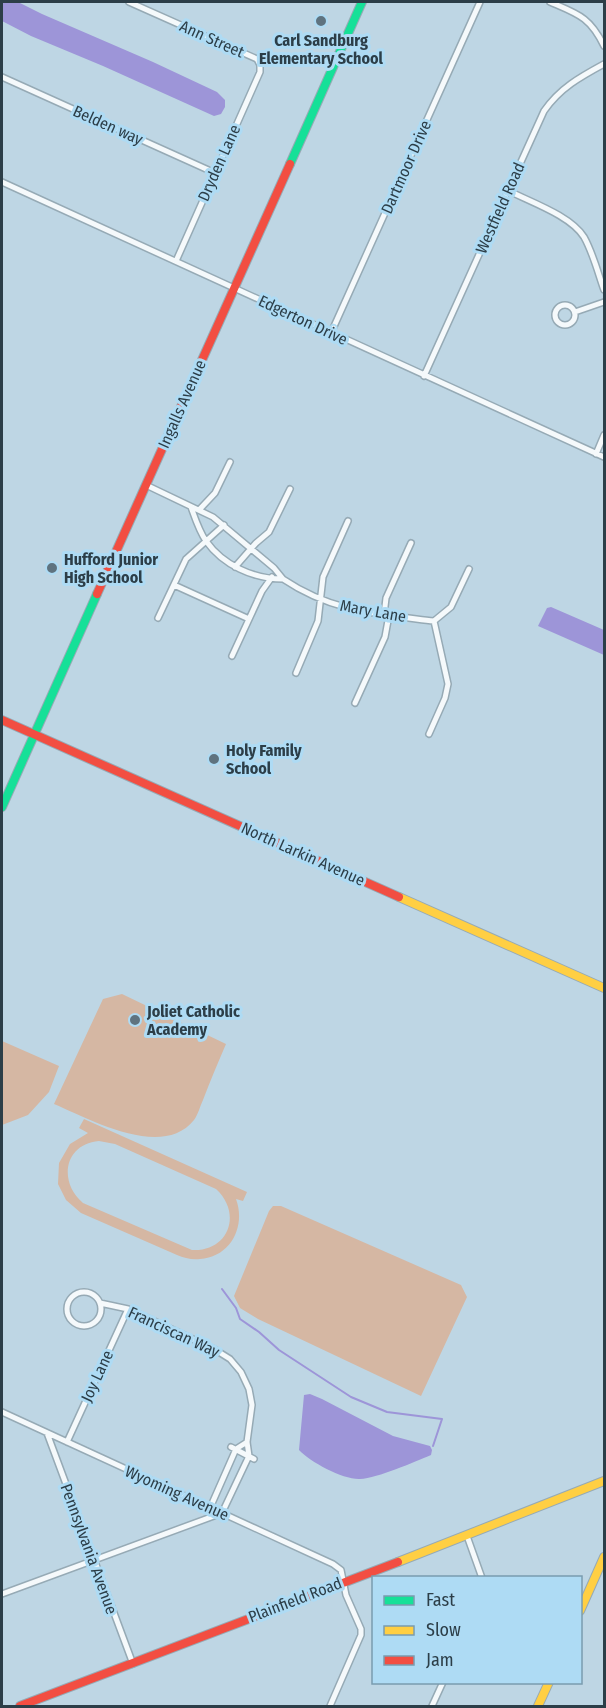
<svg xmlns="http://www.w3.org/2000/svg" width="606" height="1708" font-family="'Fira Sans Condensed',sans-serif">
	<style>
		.green { fill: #d5b7a3; fill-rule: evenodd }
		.water { fill: #9d95d8 }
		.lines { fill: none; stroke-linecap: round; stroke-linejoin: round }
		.stream { stroke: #9d95d8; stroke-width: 2 }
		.street-casing { stroke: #96aab5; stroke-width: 8 }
		.fast-casing { stroke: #96aab5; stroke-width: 10 }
		.slow-casing { stroke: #96aab5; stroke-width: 10 }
		.jam-casing { stroke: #96aab5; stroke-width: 10 }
		.street { stroke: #f5f9fb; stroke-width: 5 }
		.fast { stroke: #16e098; stroke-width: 8 }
		.slow { stroke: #ffcf43; stroke-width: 8 }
		.jam { stroke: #f24e42; stroke-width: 8 }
		.poi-dot { fill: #5f737f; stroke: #aedbf4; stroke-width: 2 }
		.labels { text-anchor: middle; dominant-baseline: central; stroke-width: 6; stroke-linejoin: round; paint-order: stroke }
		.street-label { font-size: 16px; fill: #2c3e48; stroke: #aedbf4 }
		.poi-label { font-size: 16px; font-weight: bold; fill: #2c3e48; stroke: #aedbf4; text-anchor: start }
	</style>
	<rect width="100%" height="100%" fill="#bed6e4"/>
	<!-- green -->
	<path class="green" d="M122 994 226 1044C218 1063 210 1081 203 1100 200 1106 198 1115 194 1120 162 1160 90 1119 54 1104L103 999Z
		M2 1041 59 1066 49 1092 28 1115 2 1125Z
		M84 1119 247 1192 243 1201 236 1199C246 1226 231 1257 200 1259 192 1260 184 1258 177 1255L81 1213 66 1200 58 1184 59 1163 70 1144 88 1133 79 1128ZM99 1141 115 1144 216 1189C243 1214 228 1252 192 1250L83 1203C58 1182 64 1144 99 1141Z
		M273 1206H281L461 1285 467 1297 421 1396 258 1319 240 1308 234 1296 269 1211Z"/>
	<!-- water -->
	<path class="water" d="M2 2H18L42 14 153 62 217 92 225 100V107L221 114 214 116 103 66 31 36 2 21Z
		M551 607 604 630V655L538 626 547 608Z
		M310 1394 322 1399 393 1436 430 1446 432 1450 431 1455C414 1462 378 1478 360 1479 344 1480 310 1462 299 1450L304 1395Z"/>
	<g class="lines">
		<!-- stream -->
		<path class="stream" d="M222 1289 236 1308 240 1319 259 1332 279 1350 351 1397 387 1412 442 1419 433 1446"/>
		<!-- street casing -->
		<g class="street-casing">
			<path id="street" d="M129 2 257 59 260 65V72L176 261
				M550 2C578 14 590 17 604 46
				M2 77 215 173
				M2 182 604 457
				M507 190C530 202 570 215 584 237 593 253 598 273 604 290
				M555 315a10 10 0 1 1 20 0a10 10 0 1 1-20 0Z
				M575 312 604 302
				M331 333 480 2
				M424 376 544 111C560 88 580 77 604 64
				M596 454 604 435
				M146 485 213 517 274 568 283 579C253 579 223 565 206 541 199 531 195 518 191 507
				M199 510 215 493 230 462
				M235 567 256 543 269 532 290 489
				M283 579C332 612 377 614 434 621
				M174 585 249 619
				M384 615 386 598 411 543
				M158 618 186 559 224 525
				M434 621 451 607 469 569
				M232 656 262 591 272 577
				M296 673 318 621 323 577 348 521
				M355 703 385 637 389 615
				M429 734 445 698 448 684 434 621
				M67 1309a17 17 0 1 1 34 0a17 17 0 1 1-34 0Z
				M2 1412 333 1564 341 1570 346 1595 361 1629V1635L330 1706
				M47 1433 133 1664
				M67 1442 128 1309
				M231 1447 254 1459
				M210 1508 236 1449 247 1442
				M467 1536 482 1578
				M2 1594 222 1513 249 1456 247 1442 252 1405 249 1389 241 1372 230 1359 214 1349 128 1309 100 1303
				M432 1706 443 1682"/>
		</g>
		<!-- fast casing -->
		<g class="fast-casing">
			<path id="fast" d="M290 164 362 2
				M2 807 97 594"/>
		</g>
		<!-- slow casing -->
		<g class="slow-casing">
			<path id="slow" d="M399 897 604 988
				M398 1562 604 1481
				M580 1611 604 1557
				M538 1706 549 1682"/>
		</g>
		<!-- jam casing -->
		<g class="jam-casing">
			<path id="jam" d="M97 594 290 164
				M2 720 399 897
				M20 1706 398 1562"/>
		</g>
		<!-- street -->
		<use href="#street" class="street"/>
		<!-- fast -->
		<use href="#fast" class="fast"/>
		<!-- slow -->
		<use href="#slow" class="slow"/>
		<!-- jam -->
		<use href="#jam" class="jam"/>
	</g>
	<!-- markers -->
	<g class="poi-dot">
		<circle cx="321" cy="21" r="6"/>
		<circle cx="52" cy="568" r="6"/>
		<circle cx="214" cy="759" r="6"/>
		<circle cx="135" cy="1020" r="6"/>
	</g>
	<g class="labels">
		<!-- street labels -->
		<g class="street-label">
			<text transform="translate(212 39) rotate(24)">Ann Street</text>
			<text transform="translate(108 125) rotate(24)">Belden way</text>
			<text transform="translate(219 163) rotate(-66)">Dryden Lane</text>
			<text transform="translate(406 167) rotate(-66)">Dartmoor Drive</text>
			<text transform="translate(500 208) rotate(-66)">Westfield Road</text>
			<text transform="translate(303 320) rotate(25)">Edgerton Drive</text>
			<text transform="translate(182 404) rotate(-66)">Ingalls Avenue</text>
			<text transform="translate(373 611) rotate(10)">Mary Lane</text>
			<text transform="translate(303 854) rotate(24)">North Larkin Avenue</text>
			<text transform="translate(174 1332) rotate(25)">Franciscan Way</text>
			<text transform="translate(97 1376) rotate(-65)">Joy Lane</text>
			<text transform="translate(177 1493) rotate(24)">Wyoming Avenue</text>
			<text transform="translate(89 1549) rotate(70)">Pennsylvania Avenue</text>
			<text transform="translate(295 1600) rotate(-21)">Plainfield Road</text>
		</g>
		<!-- poi labels -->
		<g class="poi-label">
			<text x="321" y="40" text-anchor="middle">Carl Sandburg<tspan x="321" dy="18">Elementary School</tspan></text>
			<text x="64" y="559">Hufford Junior<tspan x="64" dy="18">High School</tspan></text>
			<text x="226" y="750">Holy Family<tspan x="226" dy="18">School</tspan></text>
			<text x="147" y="1011">Joliet Catholic<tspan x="147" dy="18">Academy</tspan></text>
		</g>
	</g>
	<!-- border -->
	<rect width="606" height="1708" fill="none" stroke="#2c3e48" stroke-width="6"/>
	<!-- legend -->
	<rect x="372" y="1576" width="210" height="108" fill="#aedbf4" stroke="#7a9caf" stroke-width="1.5"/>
	<rect x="384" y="1596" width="30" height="9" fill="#16e098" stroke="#7a9caf" stroke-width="1.5"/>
	<text x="426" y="1606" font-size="18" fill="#2c3e48">Fast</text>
	<rect x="384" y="1626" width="30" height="9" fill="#ffcf43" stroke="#7a9caf" stroke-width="1.5"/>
	<text x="426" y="1636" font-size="18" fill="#2c3e48">Slow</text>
	<rect x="384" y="1656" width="30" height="9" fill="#f24e42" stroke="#7a9caf" stroke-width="1.5"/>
	<text x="426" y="1666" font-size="18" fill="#2c3e48">Jam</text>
</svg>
